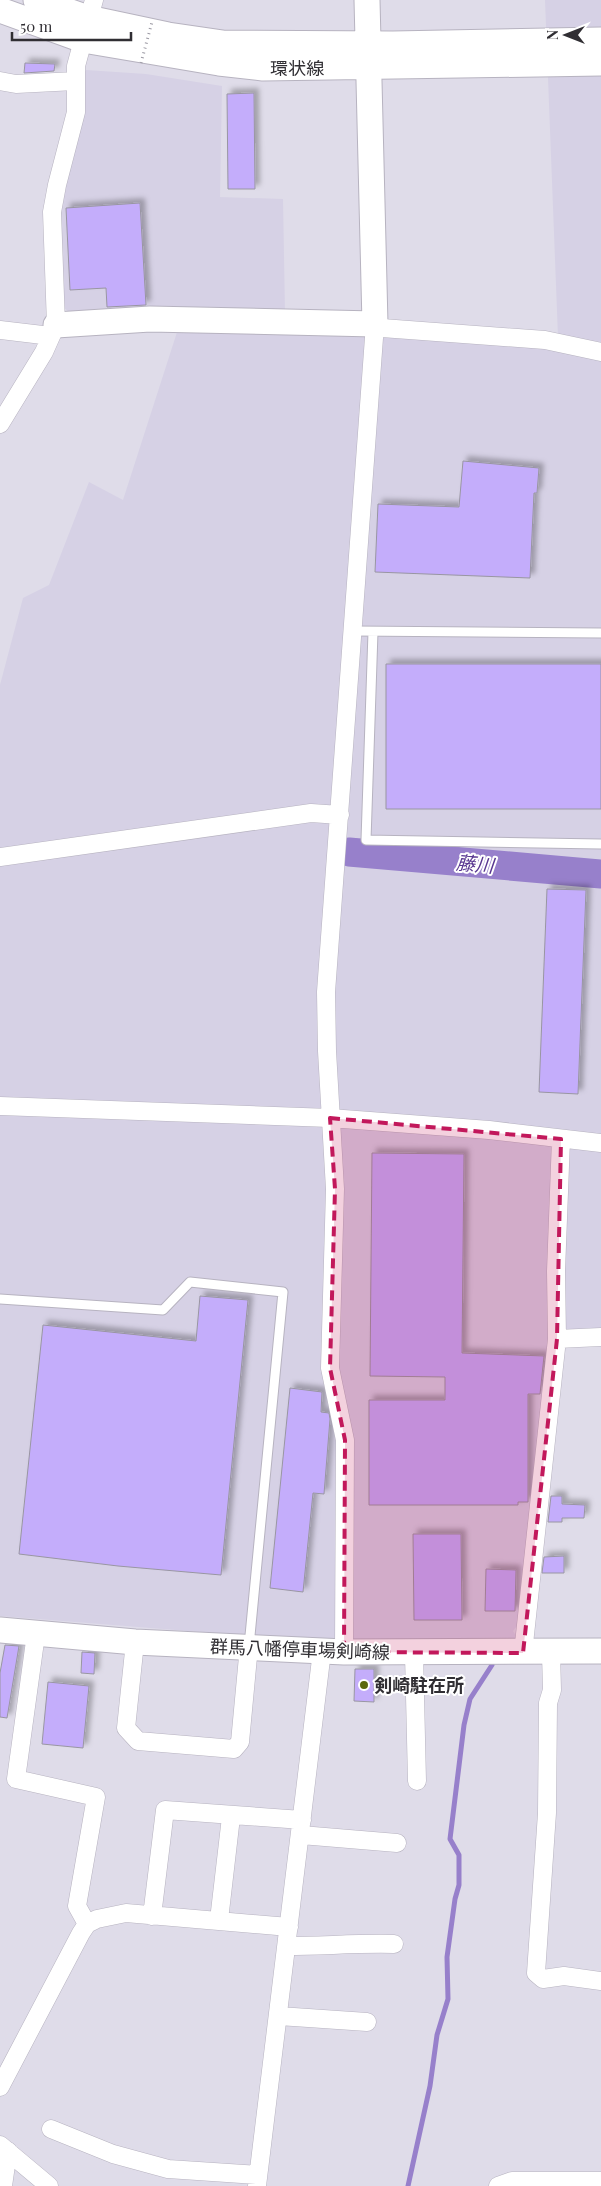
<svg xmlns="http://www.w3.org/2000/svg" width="601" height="2186" font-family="'Playfair Display','Noto Sans JP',serif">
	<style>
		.built { fill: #d6d1e5 }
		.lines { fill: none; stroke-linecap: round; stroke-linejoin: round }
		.stream { stroke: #9780cb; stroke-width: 5 }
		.river { stroke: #9780cb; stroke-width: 29 }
		.building { fill: #c4adfb; stroke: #9996a2; filter: url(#shadow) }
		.lane-casing { stroke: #b7b3c0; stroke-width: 11 }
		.street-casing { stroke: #b7b3c0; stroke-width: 19 }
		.secondary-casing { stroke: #b7b3c0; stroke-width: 27 }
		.lane { stroke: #fff; stroke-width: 9 }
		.street { stroke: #fff; stroke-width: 18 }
		.secondary { stroke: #fff; stroke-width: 25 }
		.path-bridge { stroke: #9b99a3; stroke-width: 3; stroke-dasharray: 1 4; stroke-linecap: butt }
		.marked { fill: #c2185b; fill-opacity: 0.2; stroke: #c2185b; stroke-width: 4; stroke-dasharray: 10 6; stroke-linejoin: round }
		.poi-dot { fill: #5b680d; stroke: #fff; stroke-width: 2 }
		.labels { text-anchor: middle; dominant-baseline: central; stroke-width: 4; stroke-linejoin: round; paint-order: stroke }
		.street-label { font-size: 18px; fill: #302e33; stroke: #fff }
		.poi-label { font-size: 18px; font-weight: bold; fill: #302e33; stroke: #fff; text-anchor: start }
		.water-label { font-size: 19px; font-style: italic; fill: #583690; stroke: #fff }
	</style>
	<defs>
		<filter id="shadow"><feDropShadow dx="4.5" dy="-4.5" stdDeviation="2.5" flood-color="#0004"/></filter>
	</defs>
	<rect width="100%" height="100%" fill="#dfdce9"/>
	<!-- built -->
	<path class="built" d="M545 0H601V342L558 337Z
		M86 70 146 74 222 86 220 197 283 199 285 313 72 314 64 308 60 207 81 78Z
		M179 326 543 344 601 358V1332L562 1333 523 1618 513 1631 517 1638 516 1640 359 1642 251 1636 0 1616V685L23 598 49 585 89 482 123 500Z"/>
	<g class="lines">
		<!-- stream -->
		<path class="stream" d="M408 2186 430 2086 437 2035 448 1999 447 1957 455 1899 459 1885V1855L450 1839 464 1725 470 1699 492 1665"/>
		<!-- river -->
		<path class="river" d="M349 852 601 874"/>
	</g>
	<!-- building -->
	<path class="building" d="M25 63 55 64 54 71 24 73Z
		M254 93 255 189H228L227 94Z
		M140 203 146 305 107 307 106 288 70 290 66 208Z
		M463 461 539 468 537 493H534L530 578 375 572 378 504 459 507Z
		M386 664H601V809H386Z
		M547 889 586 890 578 1094 539 1092Z
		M372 1153 464 1154 462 1353 544 1356 540 1394H528V1502H518V1505H369V1400H445V1377L370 1376Z
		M200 1296 248 1300 221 1575 118 1566 19 1554 43 1325 196 1341Z
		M290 1388 322 1392 321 1412 329 1413 330 1419 324 1494 313 1493 303 1592 270 1588Z
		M551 1496H562V1504L585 1505 584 1518H562V1522H548Z
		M413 1534H461L462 1620H414Z
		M564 1556V1573H542L544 1557Z
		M486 1569 516 1570 515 1611H485Z
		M5 1645 19 1646 7 1718 0 1717V1673Z
		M82 1652 95 1653 94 1674 81 1673Z
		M355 1669H374V1702L354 1701Z
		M48 1682 89 1686 83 1748 42 1744Z"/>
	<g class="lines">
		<!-- lane casing -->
		<g class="lane-casing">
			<path id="lane" d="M354 631 601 633
				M373 632 366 840 601 844
				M0 1299 163 1310 190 1282 283 1292 249 1646"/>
		</g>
		<!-- street casing -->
		<g class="street-casing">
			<path id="street" d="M0 81 16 84 75 81
				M0 330 51 336
				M0 424 44 352 56 325 52 212 57 185 76 112V66L94 0
				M0 857 311 813 340 815
				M0 1106 330 1118 489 1130 601 1143
				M557 1339 601 1337
				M36 1634 16 1779 96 1797 77 1906 87 1924
				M135 1642 126 1728 138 1741 234 1749 240 1742 249 1646
				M344 1652 345 1440 330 1368 335 1189 327 1051 326 992 375 324 382 328 545 340 601 352
				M414 1653 417 1781
				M523 1653 557 1339 556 1271 561 1139
				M551 1653 552 1690 548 1703 547 1813 536 1973 543 1979 564 1976 601 1981
				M301 1835 397 1843
				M152 1916 165 1810 302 1820
				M219 1920 231 1817
				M287 1946C323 1946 358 1943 394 1944
				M279 2016 367 2022
				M0 2087 81 1933 87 1924 97 1919 126 1913 289 1927
				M51 2129 113 2154 168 2169 258 2175
				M0 2145 49 2186
				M3 2186 8 2151
				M257 2186 322 1651
				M498 2186 512 2181H601"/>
		</g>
		<!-- secondary casing -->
		<g class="secondary-casing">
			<path id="secondary" d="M36 0 88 18 168 35 223 43 393 44 601 40
				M0 10 83 40 219 63 263 68 601 63
				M56 325 150 319 375 324 367 0
				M0 1630 135 1642 344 1652 601 1651"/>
		</g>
		<!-- lane -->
		<use href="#lane" class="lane"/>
		<!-- street -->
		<use href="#street" class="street"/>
		<!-- secondary -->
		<use href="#secondary" class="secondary"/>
		<!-- path-bridge -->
		<path class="path-bridge" d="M141 63 152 22"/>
	</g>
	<!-- marked area -->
	<path class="marked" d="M330 1118 561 1139 557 1339 523 1653 344 1652 345 1440 330 1368 335 1189Z"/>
	<!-- markers -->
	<circle class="poi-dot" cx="364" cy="1685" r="5"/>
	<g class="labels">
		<!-- street labels -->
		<g class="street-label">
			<text x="297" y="68">環状線</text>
			<text transform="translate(300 1649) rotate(2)">群馬八幡停車場剣崎線</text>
		</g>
		<!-- poi labels -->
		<g class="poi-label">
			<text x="374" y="1685">剣崎駐在所</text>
		</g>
		<!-- water labels -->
		<g class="water-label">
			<text transform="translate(475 863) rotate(5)">藤川</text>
		</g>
	</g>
	<!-- north arrow -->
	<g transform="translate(566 35) rotate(270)" stroke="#ffffff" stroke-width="4" paint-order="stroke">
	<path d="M0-4L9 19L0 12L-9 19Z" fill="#302e33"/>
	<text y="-8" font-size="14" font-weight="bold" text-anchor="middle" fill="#302e33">N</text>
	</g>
	<!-- scale -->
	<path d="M12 32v8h119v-8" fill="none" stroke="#302e33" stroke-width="2.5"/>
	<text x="20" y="32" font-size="15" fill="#302e33" stroke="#ffffff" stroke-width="4" paint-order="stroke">50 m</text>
</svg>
